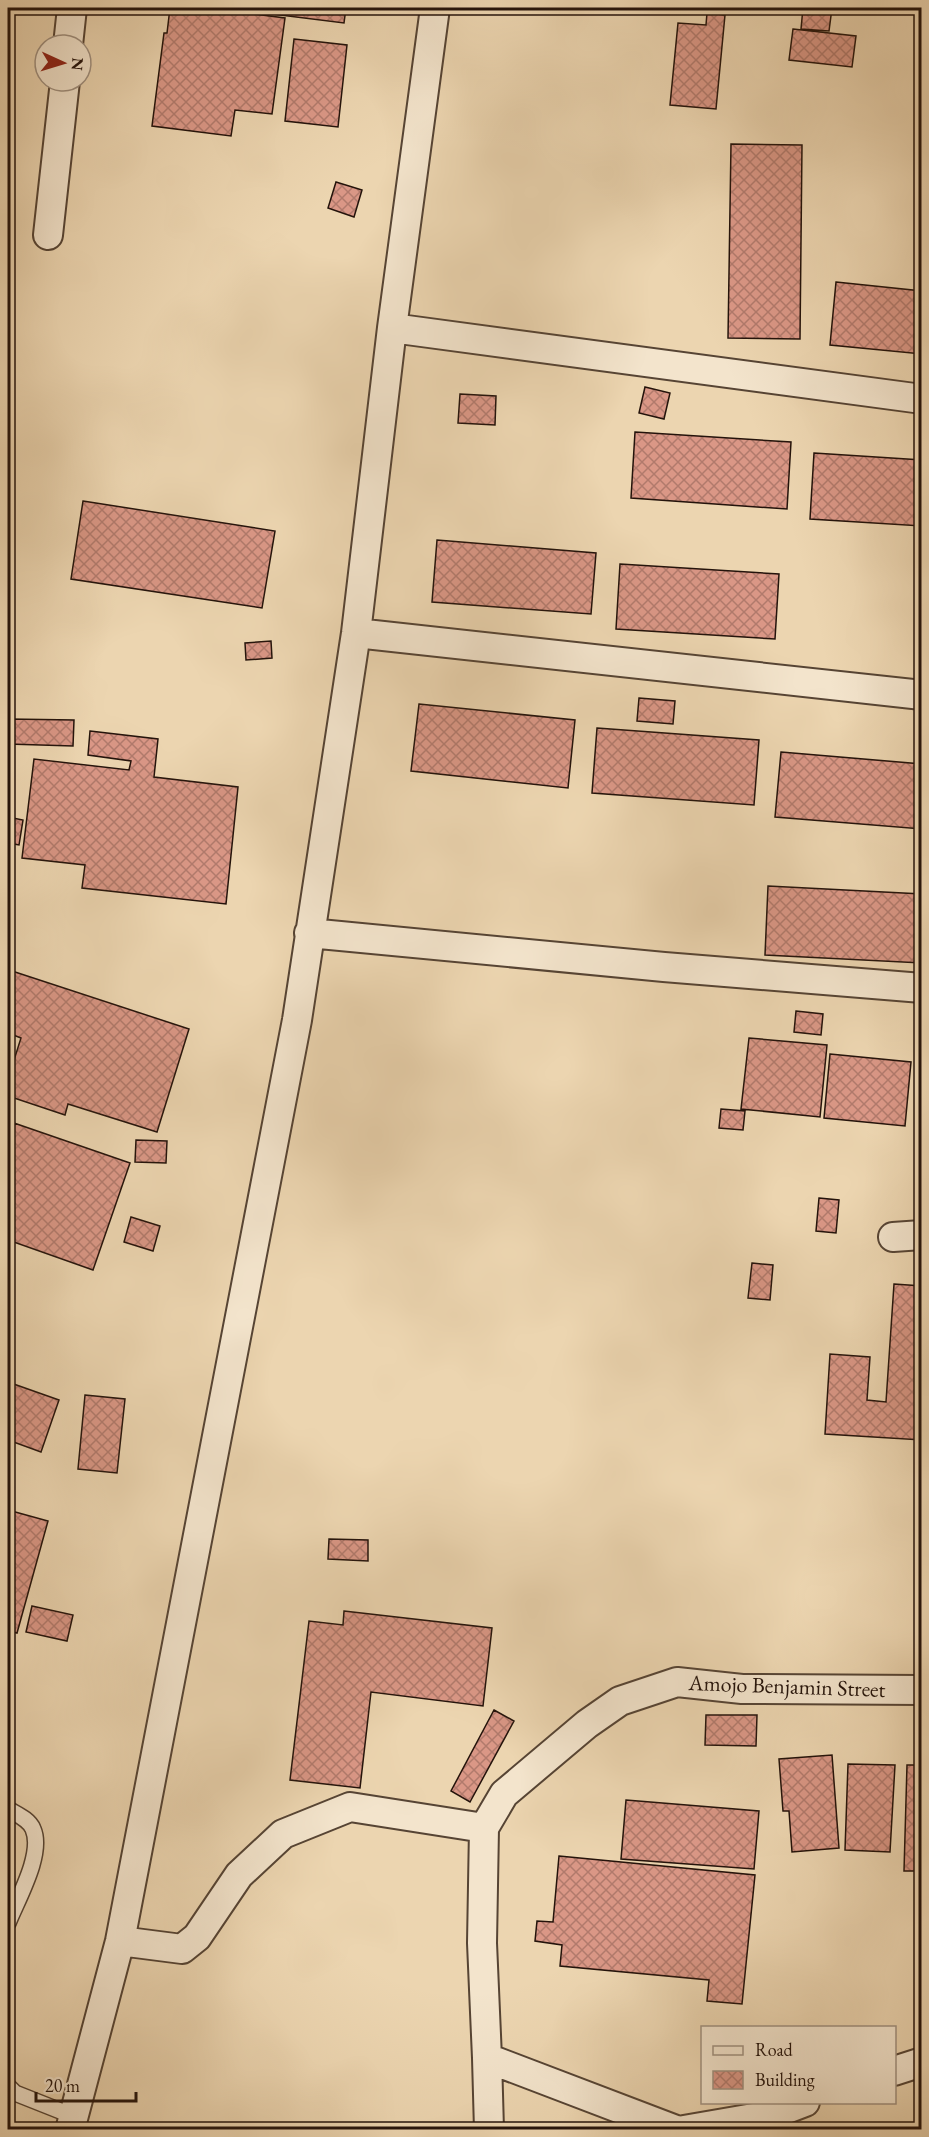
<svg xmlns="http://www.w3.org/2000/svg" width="929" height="2137" font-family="'EB Garamond',serif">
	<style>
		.building { fill: url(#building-cross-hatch); stroke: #24130b; stroke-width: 1.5 }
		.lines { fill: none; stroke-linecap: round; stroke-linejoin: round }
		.service-casing { stroke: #564434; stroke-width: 18 }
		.minor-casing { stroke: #564434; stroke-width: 32 }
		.service { stroke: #f3e4cc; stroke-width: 15 }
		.minor { stroke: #f3e4cc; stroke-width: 28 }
		.labels { text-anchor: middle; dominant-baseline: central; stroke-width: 4.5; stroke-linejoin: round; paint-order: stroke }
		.street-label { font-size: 22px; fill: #24130b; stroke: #f3e4cc }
	</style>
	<defs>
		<pattern id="building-cross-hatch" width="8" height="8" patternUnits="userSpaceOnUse" patternTransform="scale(1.5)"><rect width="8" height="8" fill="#da9786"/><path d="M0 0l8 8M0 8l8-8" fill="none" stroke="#b17a6c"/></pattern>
	</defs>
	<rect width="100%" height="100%" fill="#ecd5b0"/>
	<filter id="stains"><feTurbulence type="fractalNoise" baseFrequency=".00333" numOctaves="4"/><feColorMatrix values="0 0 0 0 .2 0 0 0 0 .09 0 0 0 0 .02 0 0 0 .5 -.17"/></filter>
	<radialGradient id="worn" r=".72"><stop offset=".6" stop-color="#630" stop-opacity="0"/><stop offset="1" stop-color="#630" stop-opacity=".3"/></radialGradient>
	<!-- building -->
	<path class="building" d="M170 8H206L285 18 272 114 235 110 231 136 152 126 164 33H167Z
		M225 8H346L344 23Z
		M803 8H832L829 31 801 29Z
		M707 13 725 15 716 109 670 105 678 23 706 25Z
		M793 29 856 36 852 67 789 60Z
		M294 39 347 45 338 127 285 121Z
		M731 144 802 145 800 339 728 338Z
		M336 182 362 190 354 217 328 208Z
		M8 221 14 222 12 245 8 244Z
		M836 282 922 291V354L830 345Z
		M645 387 670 393 664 419 639 413Z
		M460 394 496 396 495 425 458 423Z
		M635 432 791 442 787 509 631 498Z
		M814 453 922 460V526L810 519Z
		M83 501 275 531 262 608 71 579Z
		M437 540 596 553 591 614 432 602Z
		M620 564 779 574 775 639 616 629Z
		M271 641 272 658 246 660 245 643Z
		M639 698 675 701 673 724 637 721Z
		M419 704 575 720 568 788 411 771Z
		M8 719 74 720 73 746 8 744Z
		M597 728 759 740 754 805 592 793Z
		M90 731 158 739 154 777 238 787 226 904 82 888 85 865 22 858 34 759 129 770 131 761 88 755Z
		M781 752 922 764V829L775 817Z
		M8 817 23 820 19 845 8 843Z
		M768 886 922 894V963L765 955Z
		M12 971 189 1029 157 1132 68 1104 65 1115 8 1096V1079L21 1038 8 1033V986Z
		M796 1011 823 1014 821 1035 794 1032Z
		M749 1038 827 1045 820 1117 741 1109Z
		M830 1054 911 1062 905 1126 824 1118Z
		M721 1109 745 1111 743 1130 719 1128Z
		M14 1123 130 1163 93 1270 8 1240V1143Z
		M136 1140 167 1141 166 1163 135 1162Z
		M819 1198 839 1200 836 1233 816 1231Z
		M131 1217 160 1226 153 1251 124 1242Z
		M752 1263 773 1265 770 1300 748 1298Z
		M894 1284 922 1286V1440L825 1434 830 1354 870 1357 867 1400 886 1402Z
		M8 1382 59 1400 41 1452 8 1440Z
		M85 1395 125 1399 117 1473 78 1469Z
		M8 1510 48 1521 17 1633 8 1631Z
		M329 1539 368 1540V1561L328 1559Z
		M32 1606 73 1615 67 1641 26 1632Z
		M344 1611 492 1628 483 1706 371 1692 360 1788 290 1780 309 1621 343 1625Z
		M494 1710 514 1721 470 1802 451 1791Z
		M706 1715H757L756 1746 705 1745Z
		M832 1755 839 1848 792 1852 789 1811H783L779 1759Z
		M848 1764 895 1765 890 1852 845 1850Z
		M907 1765H922V1871H904Z
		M626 1800 759 1811 754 1869 621 1859Z
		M559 1856 755 1875 742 2004 707 2001 709 1980 560 1966 562 1945 535 1941 537 1921 553 1922Z"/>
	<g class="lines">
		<!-- service casing -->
		<g class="service-casing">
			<path id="service" d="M8 1809C16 1814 29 1819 33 1829 44 1854 17 1900 8 1923
				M8 2086 15 2093 73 2116"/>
		</g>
		<!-- minor casing -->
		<g class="minor-casing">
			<path id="minor" d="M68 45 72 8
				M48 235 65 81
				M392 328 922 399
				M356 633 922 695
				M309 933 664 967 922 988
				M893 1237 922 1235
				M484 1828 482 1943 487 2058 676 2130
				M120 1941 182 1949 197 1937 239 1875 283 1834 350 1807 484 1828 504 1794 587 1724 620 1701 677 1682 742 1689 922 1690
				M487 2058 489 2130
				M894 2071 922 2062
				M70 2130 120 1941 297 1020 356 633 392 328 435 8
				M684 2130 771 2115 805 2102"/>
		</g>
		<!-- service -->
		<use href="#service" class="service"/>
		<!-- minor -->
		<use href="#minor" class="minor"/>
	</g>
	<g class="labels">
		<!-- street labels -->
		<g class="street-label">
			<text transform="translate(787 1686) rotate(2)">Amojo Benjamin Street</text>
		</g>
	</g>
	<!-- margin -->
	<rect width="929" height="2137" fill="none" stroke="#ecd5b0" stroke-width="30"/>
	<rect x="9" y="9" width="911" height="2119" fill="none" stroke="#24130b" stroke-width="3"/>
	<rect x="15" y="15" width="899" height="2107" fill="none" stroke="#24130b" stroke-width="1.5"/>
	<!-- legend -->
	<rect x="701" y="2026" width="195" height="78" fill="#f3e4cc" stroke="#a0907f" stroke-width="1.5"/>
	<rect x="713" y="2046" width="30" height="9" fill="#f3e4cc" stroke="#a0907f" stroke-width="1.5"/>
	<text x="755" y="2056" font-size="18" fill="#24130b">Road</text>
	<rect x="713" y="2071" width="30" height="18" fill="url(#building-cross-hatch)" stroke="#a0907f" stroke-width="1.5"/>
	<text x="755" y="2086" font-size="18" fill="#24130b">Building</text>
	<!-- north arrow -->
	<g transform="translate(63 63) rotate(94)"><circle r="28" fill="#f3e4cc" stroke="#a0907f" stroke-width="1.5"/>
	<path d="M0-4.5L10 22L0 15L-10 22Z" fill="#8f2418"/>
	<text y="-9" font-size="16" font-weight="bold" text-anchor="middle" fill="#24130b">N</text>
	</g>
	<!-- scale -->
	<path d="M36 2092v9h100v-9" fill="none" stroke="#24130b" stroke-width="3"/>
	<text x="45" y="2092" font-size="18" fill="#24130b" stroke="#f3e4cc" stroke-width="4.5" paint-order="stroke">20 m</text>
	<rect width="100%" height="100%" filter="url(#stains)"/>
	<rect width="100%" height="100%" fill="url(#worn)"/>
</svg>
